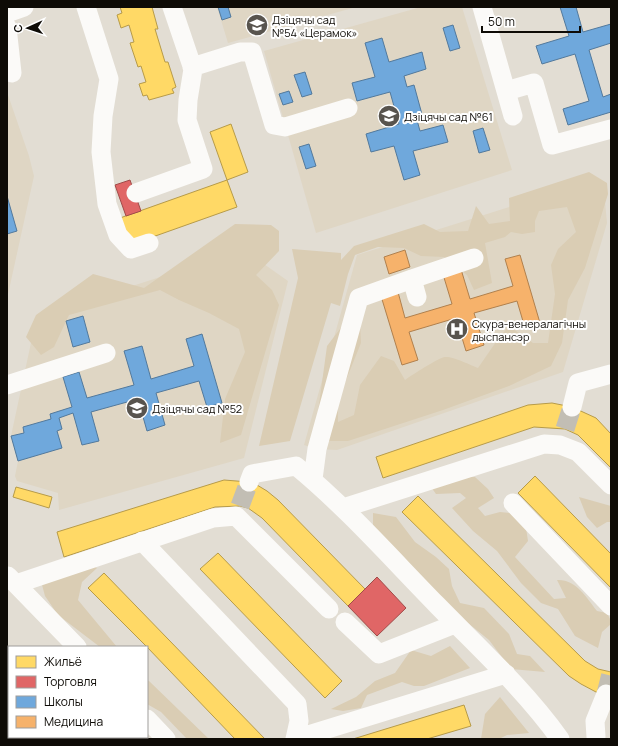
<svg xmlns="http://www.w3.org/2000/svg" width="618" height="746" font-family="Manrope,sans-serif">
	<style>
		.built { fill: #dfd6c4 }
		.green { fill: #dacdb4 }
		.homes { fill: #ffd966; stroke: #b79b49 }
		.shops { fill: #e06666; stroke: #a14b49 }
		.schools { fill: #6fa8dc; stroke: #52799c }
		.health { fill: #f6b26b; stroke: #b0804d }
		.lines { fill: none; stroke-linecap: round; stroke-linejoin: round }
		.minor-tunnel { stroke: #c2beb4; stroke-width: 19; stroke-dasharray: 19 10; stroke-linecap: butt }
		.minor { stroke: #fbfaf8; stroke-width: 19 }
		.labels { text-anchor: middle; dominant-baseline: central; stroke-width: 4; stroke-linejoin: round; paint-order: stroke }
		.poi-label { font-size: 11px; fill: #0e0b06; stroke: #fff; text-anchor: start }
	</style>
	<rect width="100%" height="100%" fill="#e2ddd3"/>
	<!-- built -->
	<path class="built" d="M217 7H356L228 43Z
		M421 7H462L512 170 316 233 264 51Z
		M7 92 29 156 34 176 7 299Z
		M525 202H605L607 223 563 372 337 450 317 449 304 445 357 255Z
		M244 250 288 281 244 458 59 510 58 493 17 481 15 476 18 461 11 436 35 324 64 308Z"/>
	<!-- green -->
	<path class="green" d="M589 172 607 183 608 194 585 268 568 300 562 343 551 366 509 386 443 410 348 441H314L327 346 346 321 360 322 361 343 338 400V422L354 415 360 385 381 356 394 361 405 380C412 375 438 358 445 357 452 356 471 365 478 368L498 339 509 326 533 343H548L555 294 551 265 558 249 576 232 567 207 539 211 535 221V232L522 234 511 232 505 237 485 243 492 283 474 290 467 275 444 257 421 256 404 248 378 247 355 255 348 274 340 306 331 303 290 441 259 446 298 278 292 249 341 253V260L354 246 424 224 440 232 468 231 476 206 489 224 510 221 509 198Z
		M235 224 271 225 279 231V251L256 275 272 290 279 305 241 435 220 443 225 399 245 352 239 329 209 313 179 300 160 290 69 315 54 347 41 355 26 337 36 315 93 274 144 288Z
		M459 477H475L488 489 494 498 478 508 485 516 500 512 510 513 526 528 528 541 515 557 554 599 566 598 557 580C576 579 586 597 597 611L607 613 611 621V624L602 632 598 648 575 636 558 609 541 603 521 583 497 551 473 531 452 508 466 498 460 493 436 494 431 487Z
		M579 497 611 506V522H607L597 528 587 517Z
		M373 513 396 517 415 542 436 557 449 569 452 586 460 603 484 608 509 634 517 654 530 656 545 672 511 669 489 640 458 615 373 528Z
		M89 564 97 568 82 582 78 600 117 647H100L58 615 45 596 41 581Z
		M450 646 470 668 424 686H414L402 682 367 695 361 708 343 711 331 709 356 697 375 681 395 673 411 650 431 656Z
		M147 680 149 681 209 739H187L161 712 147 704Z
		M500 697 529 733 507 735 499 739H481L485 714Z
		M59 737H138V739H56Z"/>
	<!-- homes -->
	<path class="homes" d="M120 7H152L158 29H155L165 62H168L176 87 172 89 174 93 149 100 147 95 143 96 139 84 146 82 141 66 138 67 130 43 134 42 129 25 121 28 117 15 122 13Z
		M231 124 248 172 227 180 210 132Z
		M227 180 237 207 130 245 120 218Z
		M552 403 572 407 596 418 611 434V468L578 435 565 429 534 427 383 478 376 457 528 405Z
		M535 476 611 554V588L518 493Z
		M224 480 249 482 257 485 267 491 278 500 365 589 348 606 262 518 248 508 240 506 215 507 64 557 57 532Z
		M16 487 52 497 49 508 13 497Z
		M418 496 585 661 598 669 611 672V695L596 692 581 684 569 676 402 512Z
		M218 553 342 681 325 698 200 569Z
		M104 573 265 739H235L147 647 88 588Z
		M7 646 9 648V677L7 675Z
		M464 705 471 726 427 739H353Z"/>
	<!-- shops -->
	<path class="shops" d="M130 180 141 211 126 216 115 185Z
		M377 577 406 608 377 636 348 606Z
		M7 703 9 705V728L8 730Z"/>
	<!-- schools -->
	<path class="schools" d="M218 7H228L231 17 222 20Z
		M560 7H576L583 32 611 24V43L589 50 603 97 611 94V112L568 125 563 109 589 101 575 54 542 64 536 46 569 36Z
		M453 25 460 48 450 51 443 28Z
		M382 38 389 62 422 52 426 69 404 76 407 87 414 85 423 118 417 120 420 131 443 125 448 142 413 151 420 175 404 180 394 146 371 152 366 134 399 124 390 92 357 101 352 83 375 77 365 43Z
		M305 72 312 94 302 97 294 75Z
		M289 91 293 102 283 105 279 94Z
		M483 128 490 150 479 153 473 131Z
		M309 144 316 166 306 169 299 147Z
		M7 196 17 231 7 234Z
		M83 316 90 342 73 347 66 321Z
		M202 334 222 403 207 407 199 381 156 393 165 425 147 431 138 399 91 412 99 441 82 445 73 413 59 418 62 429 57 431 62 448 18 461 11 436 24 433 23 427 51 419 50 414 72 407 63 377 79 372 87 398 134 385 124 351 142 346 151 379 194 366 186 339Z"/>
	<!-- health -->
	<path class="health" d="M405 250 410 267 389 274 384 257Z
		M520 255 540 323 525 328 517 301 474 313 484 345 466 351 456 318 409 332 418 360 402 365 381 296 398 292 405 318 452 304 442 271 460 266 470 299 513 286 505 259Z"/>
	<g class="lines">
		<!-- minor-tunnel -->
		<path class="minor-tunnel" d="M565 429 572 407
			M240 506 249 482
			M606 694 611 674"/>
		<!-- minor -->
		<path class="minor" d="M86 7 109 79 103 116 101 152 107 204 118 235 131 249 149 243
			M482 7 513 116
			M7 13 24 7
			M7 27 12 73
			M192 67 240 52H252L274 125 285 127 348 108
			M506 91 534 83 552 145 611 129
			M136 193 203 169 187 120 188 100 193 69 172 7
			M412 279 474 258
			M7 385 106 353
			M572 407 578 383 611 374
			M313 479 317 449 359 298 412 279 417 297
			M249 482 252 474 296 466C347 508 391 558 437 605 479 648 524 689 560 739
			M513 503 611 606
			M343 508 544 444 560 445 578 452 611 485
			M142 541 297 704 299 721 295 739
			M8 576 77 647
			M16 584 213 518 236 516 329 609
			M345 622 379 654 455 624
			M147 719 166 739
			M596 737 595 721 606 694
			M295 739 506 674"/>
	</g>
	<!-- icons -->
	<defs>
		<g id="school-disc" transform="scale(1.15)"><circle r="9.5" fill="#58544e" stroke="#fff"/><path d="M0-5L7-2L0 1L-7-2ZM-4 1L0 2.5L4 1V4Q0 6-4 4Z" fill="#fff"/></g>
		<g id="hospital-disc" transform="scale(1.15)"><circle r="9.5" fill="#58544e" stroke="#fff"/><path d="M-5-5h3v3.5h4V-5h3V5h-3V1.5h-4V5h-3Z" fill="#fff"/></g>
	</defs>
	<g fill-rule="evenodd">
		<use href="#school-disc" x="257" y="25"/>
		<use href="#school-disc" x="389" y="116"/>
		<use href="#hospital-disc" x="457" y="329"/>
		<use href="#school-disc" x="137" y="408"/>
	</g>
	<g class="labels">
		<!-- poi labels -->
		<g class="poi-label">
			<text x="272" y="19">Дзіцячы сад<tspan x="272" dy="13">№54 «Церамок»</tspan></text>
			<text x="404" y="116">Дзіцячы сад №61</text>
			<text x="472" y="323">Скура-венералагічны<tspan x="472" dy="13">дыспансэр</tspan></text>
			<text x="152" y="408">Дзіцячы сад №52</text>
		</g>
	</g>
	<!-- border -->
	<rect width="618" height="746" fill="none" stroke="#0e0b06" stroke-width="16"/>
	<!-- legend -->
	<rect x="8" y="646" width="140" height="92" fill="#ffffff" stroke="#9f9d9b"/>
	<rect x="16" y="656" width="20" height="12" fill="#ffd966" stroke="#9f9d9b"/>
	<text x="44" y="666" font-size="12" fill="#0e0b06">Жильё</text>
	<rect x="16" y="676" width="20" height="12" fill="#e06666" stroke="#9f9d9b"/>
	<text x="44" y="686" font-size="12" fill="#0e0b06">Торговля</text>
	<rect x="16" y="696" width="20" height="12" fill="#6fa8dc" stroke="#9f9d9b"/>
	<text x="44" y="706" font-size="12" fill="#0e0b06">Школы</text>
	<rect x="16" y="716" width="20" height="12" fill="#f6b26b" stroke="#9f9d9b"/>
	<text x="44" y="726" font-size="12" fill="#0e0b06">Медицина</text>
	<!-- north arrow -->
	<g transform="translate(28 28) rotate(267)" stroke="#ffffff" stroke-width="3" paint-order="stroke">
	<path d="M0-3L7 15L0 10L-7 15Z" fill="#0e0b06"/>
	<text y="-6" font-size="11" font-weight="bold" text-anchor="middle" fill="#0e0b06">С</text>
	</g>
	<!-- scale -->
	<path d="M482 26v6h98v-6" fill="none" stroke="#0e0b06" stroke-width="2"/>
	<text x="488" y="26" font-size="12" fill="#0e0b06" stroke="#ffffff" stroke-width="3" paint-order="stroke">50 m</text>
</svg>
